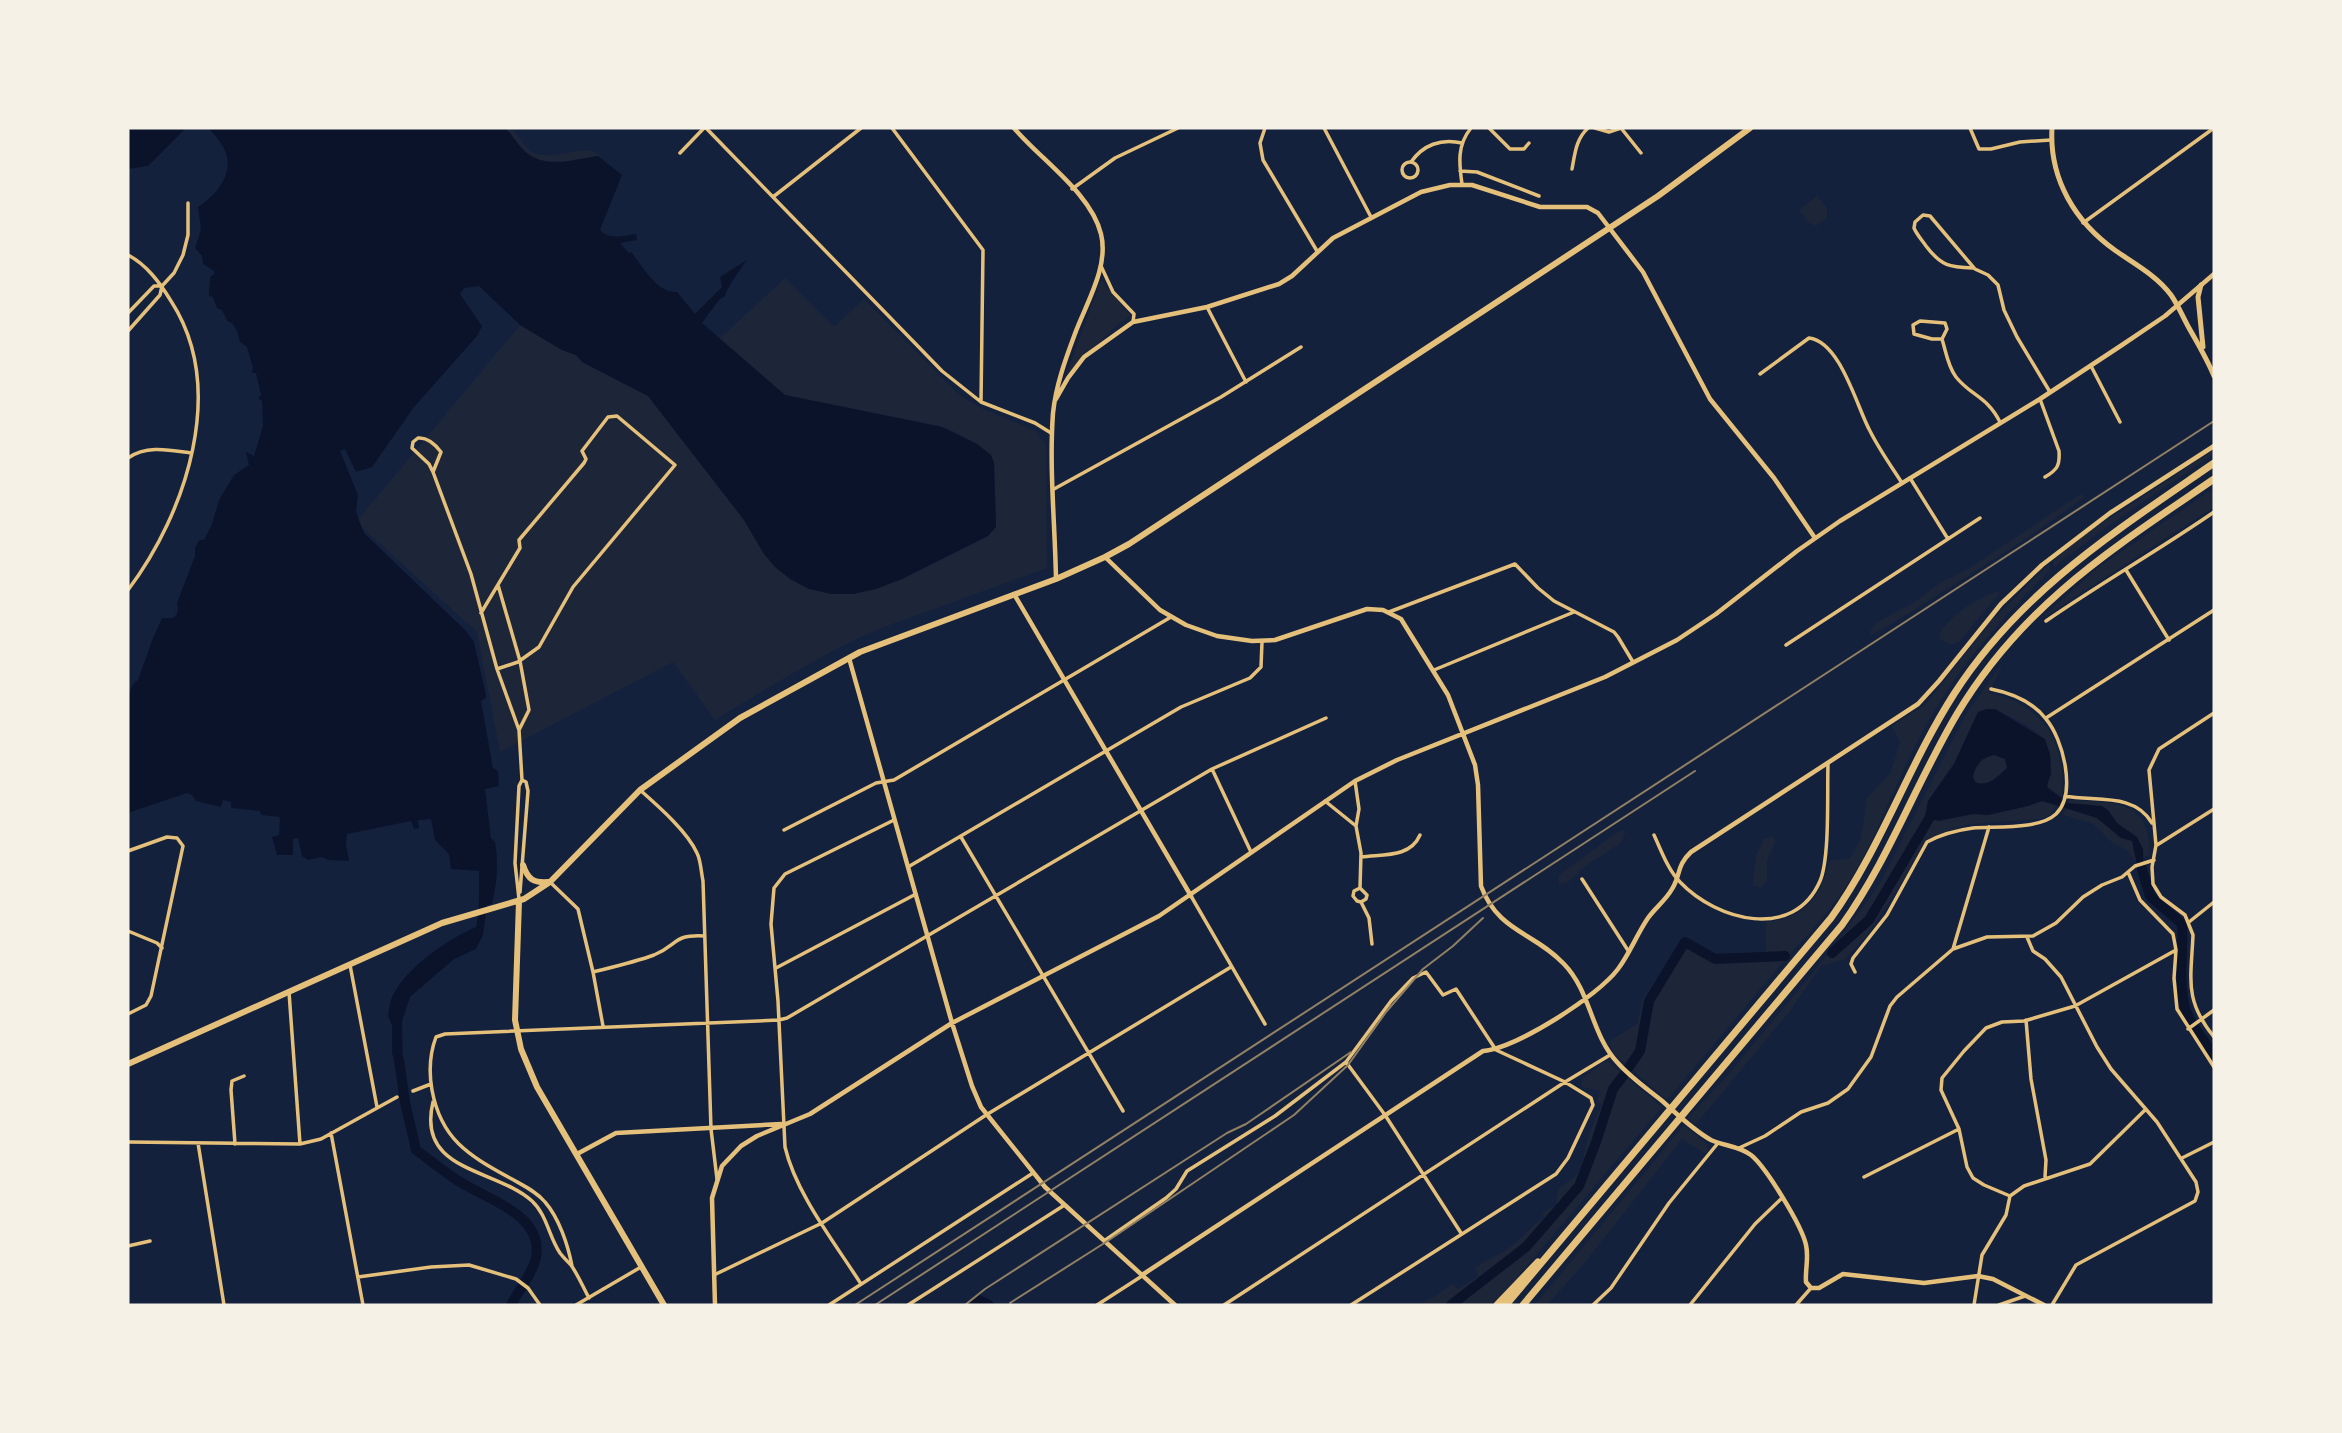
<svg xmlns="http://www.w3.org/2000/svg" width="2342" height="1433" font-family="'Asap Condensed',sans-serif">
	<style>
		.green { fill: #1d2539 }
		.water { fill: #0b132b; fill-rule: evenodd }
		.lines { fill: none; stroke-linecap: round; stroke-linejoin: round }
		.river { stroke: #0b132b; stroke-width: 10 }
		.minor { stroke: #e5c07b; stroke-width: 3.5 }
		.tertiary { stroke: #e5c07b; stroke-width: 4.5 }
		.secondary { stroke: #e5c07b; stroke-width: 5 }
		.primary { stroke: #e5c07b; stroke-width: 6 }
		.motorway { stroke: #e5c07b; stroke-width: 7 }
		.rail { stroke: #918062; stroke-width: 2 }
	</style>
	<rect width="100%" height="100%" fill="#14213d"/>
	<!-- green -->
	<path class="green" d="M505 128H511C518 134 522 144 529 150 547 163 572 148 591 151 595 151 598 154 602 155 580 161 545 169 526 153 517 145 514 136 505 128Z
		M1817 196 1827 208V218L1816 226 1809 223 1799 210Z
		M785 278 834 327 864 299 958 394 981 408 1036 431 1046 446 1047 568 876 630C820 655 768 688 715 720L673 662 500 752 477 632 356 522 520 325 562 350 576 355 582 362 648 396 744 520 764 554 853 594 902 579 988 536 996 526 994 463C975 441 959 431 931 424L785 395 719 339Z
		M1101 280 1131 316 1117 325 1066 375Z
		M2214 450V454L2112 523 2054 567 2053 560 2075 541Z
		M2214 488V507L2041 619 2096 569Z
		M2081 494 2084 496 2082 499 2023 541 1895 622 1871 635 1870 632 1876 623 1913 603 1940 583 1968 569Z
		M2049 564 2050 570C2004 616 1961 663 1929 720 1905 762 1888 807 1867 850 1849 887 1823 920 1794 949L1667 1100 1614 1054 1609 1041 1637 1024 1643 999 1684 937 1721 956H1766V922C1806 918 1820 897 1830 860L1850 859 1861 838 1867 798 1891 772 1900 742 1892 726 1925 705 1992 620Z
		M2002 590 1959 642 1951 645 1940 639 1939 633 1942 629C1959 610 1977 597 2002 590Z
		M2003 662 1989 693C2042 703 2068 744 2061 797L2048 788C2047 778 2053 767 2050 755 2046 730 2015 720 1995 709L1978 712 1954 764 1928 801 1930 817 1938 821 1973 814 1988 815 2028 806 2042 801 2057 805 2048 816 2039 819 1969 824 1926 839 1900 886 1864 939 1845 959 1821 966 1790 1011 1696 1124 1688 1118 1727 1076 1833 948 1880 883 1966 714Z
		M1994 755 2005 759 2007 768C1998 776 1988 788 1975 782L1972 777C1976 764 1981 758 1994 755Z
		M2070 800C2114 802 2152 800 2149 855L2135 861 2127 850 2113 843 2092 823 2063 815Z
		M1619 831H1626L1621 843 1587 865 1568 882 1559 884V875Z
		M1772 836 1775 841 1767 862V882L1760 888 1753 885 1756 856 1764 839Z
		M1608 1062 1662 1107 1502 1295 1490 1305H1421L1453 1284 1458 1289 1478 1277 1475 1268C1487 1259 1503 1254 1514 1244 1525 1235 1532 1225 1544 1217L1542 1213 1556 1205 1559 1188C1584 1173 1581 1166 1587 1141 1590 1129 1597 1116 1602 1104L1597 1101 1600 1091 1582 1087V1079L1603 1063Z
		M1684 1125 1707 1144 1708 1150 1706 1154 1682 1139 1582 1266 1547 1305H1535Z"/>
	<!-- water -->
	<path class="water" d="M128 128H186L148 166 128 169Z
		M209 128H505C514 136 518 146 527 153 546 169 576 159 598 156L622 175 600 230C609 240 623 236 636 234L637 240 620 243 629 253 631 252C643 266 656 293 677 292L695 314 722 287 720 277 747 260C741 268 727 288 725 296L719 300 702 323 785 395 942 427 977 444 991 455 994 463 996 527 988 536 902 579 876 589 853 594H831L809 589 790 579 775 567 764 554 744 520 648 396 582 362 576 355 562 350 520 325 479 286 464 288 460 294 482 326 477 336 414 407 372 467 356 472 345 449 340 451 358 495 356 512 364 533 466 631 474 642 486 695V698L481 701 493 768 498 771 499 786 485 789 491 838 495 842C499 864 497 882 492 904L487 905 483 935 476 949 454 959 410 997 402 1021 403 1070 398 1073 392 1053V1025L388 1016C389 1010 390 1001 393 995 407 967 448 939 476 927 480 908 479 890 479 871L451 869 449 854 435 840 431 819 418 820 419 828 414 829 411 821 347 834 346 844 349 861 328 860 322 857 308 860 302 856 298 838 293 839V855H277L272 837 279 835 280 817 261 815 260 811 231 808V802L223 800 221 807 196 801 192 795 187 793 128 813V696L133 684 138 680 153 638 162 618H173C178 613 179 610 177 603L195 556V548L199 540H204L212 524 219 500 234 475 249 465 246 452 254 456 263 426 262 401 258 398 261 395 256 373H252L253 368 247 347 240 342 237 331 232 323 228 322 222 310 217 308 213 297 209 296 210 277 214 274V271L203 264 202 256 195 248 201 230 198 207C215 196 235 174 225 151 222 143 214 135 209 128Z
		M1986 709H1995L2045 739 2050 755 2051 774 2047 785 2048 788 2068 803 2102 806 2108 810 2117 823 2137 837 2143 849 2144 881 2139 875 2132 841 2121 838 2097 818 2042 801 2028 806 1988 815 1973 814 1938 821 1925 816 1928 801 1954 764 1978 712ZM1994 755 2005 759 2007 768C1998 776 1988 788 1975 782L1973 777C1976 764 1981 758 1994 755Z"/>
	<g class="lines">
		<!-- river -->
		<path class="river" d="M2142 869 2150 896 2182 924C2184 952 2176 994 2189 1018 2196 1031 2206 1043 2214 1055
			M1832 953 1869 920 1930 817 1942 810
			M399 1060 405 1102 416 1150C430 1160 445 1173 460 1182 487 1199 544 1215 536 1257 533 1273 519 1290 511 1305
			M1629 1067 1640 1051 1649 1001 1685 942 1715 959 1785 956
			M973 1305 979 1300 989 1305
			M1451 1305 1526 1247 1579 1186 1596 1142 1613 1089 1623 1076"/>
		<!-- minor -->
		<path class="minor" d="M706 128 942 371 981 402 1035 423 1051 433
			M892 128 983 250 981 402
			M1265 128 1260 143 1263 160 1317 251
			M1324 128 1371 217
			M1489 128 1510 149H1524L1529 143
			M1595 128 1609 132 1621 128
			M1621 128 1641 153
			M1970 128 1979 149H1991L2020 142 2051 140
			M680 153 704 128
			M1411 162C1423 145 1441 138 1462 143
			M1402 170a8 8 0 1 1 16 0a8 8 0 1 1-16 0Z
			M1572 169C1575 153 1576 139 1588 128
			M1460 171 1477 172 1539 196
			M1462 184C1459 163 1457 145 1471 128
			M1072 189 1115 158 1178 128
			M773 197 861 128
			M1923 215 1930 216 1974 268C1950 267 1942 267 1926 246 1922 240 1917 235 1914 228L1915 222Z
			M2083 223 2214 128
			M128 255C147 265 160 283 171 301 228 389 186 513 128 590
			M1101 266 1113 292 1134 314 1133 322
			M1975 269 1988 275 1998 285 2004 310 2017 337 2050 392
			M1207 307 1246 382
			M128 313 154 286H162
			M1920 321 1945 323 1947 329 1942 339H1932L1914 334 1913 325Z
			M128 331 160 295 162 286 174 273 183 255 188 235V203
			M1942 339C1946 352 1948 367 1956 377 1971 396 1987 396 2000 422
			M2091 366 2120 422
			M1760 374 1809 338C1841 342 1857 408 1870 431 1879 449 1891 466 1902 483
			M2040 399 2059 451C2060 466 2057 470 2045 477
			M418 438C428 437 435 444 441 452L433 472 429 464 412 448 413 442Z
			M128 458C147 445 169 450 191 453
			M433 472 471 574 497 669 519 730 522 780 519 786 515 863 519 899
			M1910 478 1948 539
			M1054 489 1221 397 1301 347
			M2126 570 2169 640
			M498 585 520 661 529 710 519 730
			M1389 612 1515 564 1538 588 1554 601 1614 632 1618 637 1633 662
			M481 613 520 548 519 540 584 463 586 459 582 451 608 417 617 416 675 465 573 587 539 647 518 662 497 669
			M2046 621C2101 583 2159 550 2214 512
			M1786 645 1980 518
			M1434 670 1574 612
			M2214 713 2159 749 2149 770 2156 845 2152 867 2153 884 2161 897 2185 915 2193 935C2191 980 2184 1000 2214 1037
			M2046 718 2214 610
			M1212 769 1251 852
			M1355 781 1359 809 1356 826 1361 853 1360 888 1354 891 1353 896 1357 901 1361 902 1366 899 1367 895 1360 888
			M640 790C658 806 687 831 697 853 701 861 701 872 703 881L711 1129 717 1179
			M2065 796C2094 802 2134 792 2152 823
			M1325 801 1356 826
			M784 830 876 783 894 780 1171 617
			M1654 835C1661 850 1668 870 1680 882 1717 921 1794 941 1820 881 1830 858 1827 792 1828 764
			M961 837 1123 1111
			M2157 845 2214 809
			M128 851 167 837 177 838 183 846 151 996 146 1005 128 1014
			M1361 857C1383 854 1410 858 1420 835
			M908 867 1181 707 1250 678 1261 667 1262 642
			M2128 872 2140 900 2173 934 2176 950 2174 978 2177 1009 2214 1067
			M1582 879 1629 952
			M550 882 578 909 593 972 603 1026
			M520 892 528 791 526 782 522 780
			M1191 896 1265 1024
			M1361 902 1369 918 1372 944
			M2189 922 2214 902
			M128 931 157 943 162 948
			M2027 937 2033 951 2045 959 2061 977 2097 1047 2111 1069 2157 1122 2196 1182 2198 1192 2195 1201 2076 1265 2052 1305
			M1953 949 1989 827
			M350 965 377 1107
			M776 968 916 894
			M593 972C613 967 635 962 654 955 679 945 672 934 705 936
			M1855 972 1851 964 1853 958 1887 915 1927 842C1940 835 1958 830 1973 828 1995 826 2039 830 2056 814 2077 793 2063 739 2046 719 2033 702 2011 693 1991 689
			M289 992 300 1144
			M2026 1020 2031 1079 2046 1160 2045 1177
			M2188 1029 2214 1010
			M1346 1062 1385 1115 1461 1233
			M413 1091 431 1084
			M433 1102C416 1172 495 1168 532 1201 547 1215 549 1237 560 1253 563 1257 567 1261 571 1265 578 1275 583 1287 589 1298
			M331 1133 363 1305
			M128 1142 300 1144 321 1139 397 1097
			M198 1143 224 1305
			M235 1144 231 1090 232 1081 244 1076
			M1739 1148 1765 1136 1801 1112 1828 1103 1848 1089 1871 1057 1890 1006 1897 997 1953 949 1987 937 2033 936 2056 923 2083 897 2102 885 2122 877 2135 866 2154 860
			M2182 1158 2214 1142
			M1864 1177 1959 1129
			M2010 1196 1984 1185 1973 1178 1967 1167 1959 1129 1941 1090 1942 1078 1964 1051 1986 1028 2002 1022 2024 1021 2075 1006 2176 950
			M1104 1241 1166 1198 1176 1189 1187 1171 1275 1116 1346 1062 1391 1001 1413 978 1426 972 1443 995 1456 989 1496 1050 1565 1082 1591 1098 1593 1105 1568 1158 1556 1174 1351 1305
			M128 1246 150 1241
			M572 1266C568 1245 559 1218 545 1202 536 1191 522 1185 510 1178 468 1155 441 1139 432 1090 429 1073 430 1053 436 1037L445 1034 779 1020 787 1018 1212 769 1326 718
			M714 1275 822 1223 986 1115 1231 967
			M358 1277 431 1267 469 1265 516 1279 528 1288 540 1305
			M861 1284C835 1243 796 1194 785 1147L778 1001 771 924 774 888 785 874 894 820
			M576 1305 641 1267
			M829 1305 1033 1173
			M908 1305 1063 1206
			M1097 1305 1142 1276
			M1224 1305 1565 1082 1610 1055
			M1593 1305 1611 1288 1669 1203 1718 1143
			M1690 1305 1755 1224 1782 1198
			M1796 1305 1811 1288
			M1974 1305 1982 1255 2006 1215 2010 1196 2024 1186 2090 1164 2145 1110
			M1999 1305 2025 1296"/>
		<!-- tertiary -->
		<path class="tertiary" d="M1014 128C1041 160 1091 193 1101 234 1109 266 1087 302 1076 331 1066 358 1056 384 1053 413 1049 467 1055 524 1056 579
			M1056 399 1068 378 1084 357 1133 322 1207 307 1279 284 1292 276 1333 238 1421 192 1450 185H1472L1540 207H1587L1598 213 1643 272 1710 399 1774 478 1815 538
			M1105 557 1160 610 1186 625 1217 636 1252 641 1275 640 1367 609 1383 610 1401 619 1448 695 1475 765 1478 785 1481 886C1498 932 1534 932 1564 964 1591 992 1591 1034 1617 1062 1630 1077 1646 1088 1661 1100 1677 1114 1693 1130 1711 1140 1724 1146 1739 1146 1751 1155 1766 1167 1802 1226 1806 1245 1809 1258 1805 1270 1806 1282L1811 1288H1819L1843 1274 1924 1283 1978 1276 1993 1279 2044 1305
			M1014 594 1191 896
			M849 658 952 1023 972 1086 981 1107 1045 1187 1175 1305
			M577 1154 616 1133 781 1124
			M1142 1275 1483 1051C1517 1048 1598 996 1618 969 1630 953 1637 934 1648 918 1655 908 1666 900 1672 889 1681 875 1676 866 1691 852L1918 704 1939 681 2001 604 2042 565 2110 513 2214 446
			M715 1305 712 1198 722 1166 741 1146 757 1136 810 1114 952 1023 1159 916 1355 781 1397 760 1605 677 1677 640 1716 614 1797 551 1840 521 2040 399 2122 345 2165 316 2214 274"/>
		<!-- secondary -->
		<path class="secondary" d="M2052 128C2049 179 2075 222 2116 251 2135 264 2157 276 2171 295 2178 305 2183 317 2189 328 2198 344 2207 359 2214 376
			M2201 285 2198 297 2203 347"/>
		<!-- primary -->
		<path class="primary" d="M523 865C528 880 534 883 548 882
			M519 901 515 1020 521 1049 537 1087 664 1305
			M128 1064 442 923 524 899 550 882 640 790 740 718 860 652 1056 579 1105 557 1129 544 1658 196 1750 128"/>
		<!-- motorway -->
		<path class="motorway" d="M1497 1305 1538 1262
			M1506 1305 1831 918C1881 848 1908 766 1954 694 2020 591 2116 531 2214 463
			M1523 1305 1842 925C1889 859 1916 783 1957 714 2023 604 2112 549 2214 479"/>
		<!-- rail -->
		<path class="rail" d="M1010 1303 1106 1242 1294 1115 1348 1065 1386 1012 1423 969 1453 946 1483 918
			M855 1305 2214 421
			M875 1305 1695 771
			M965 1305 985 1289 1227 1133 1246 1124 1351 1052"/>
	</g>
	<!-- border -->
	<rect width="2342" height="1433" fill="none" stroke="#f6f1e7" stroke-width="259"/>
</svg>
